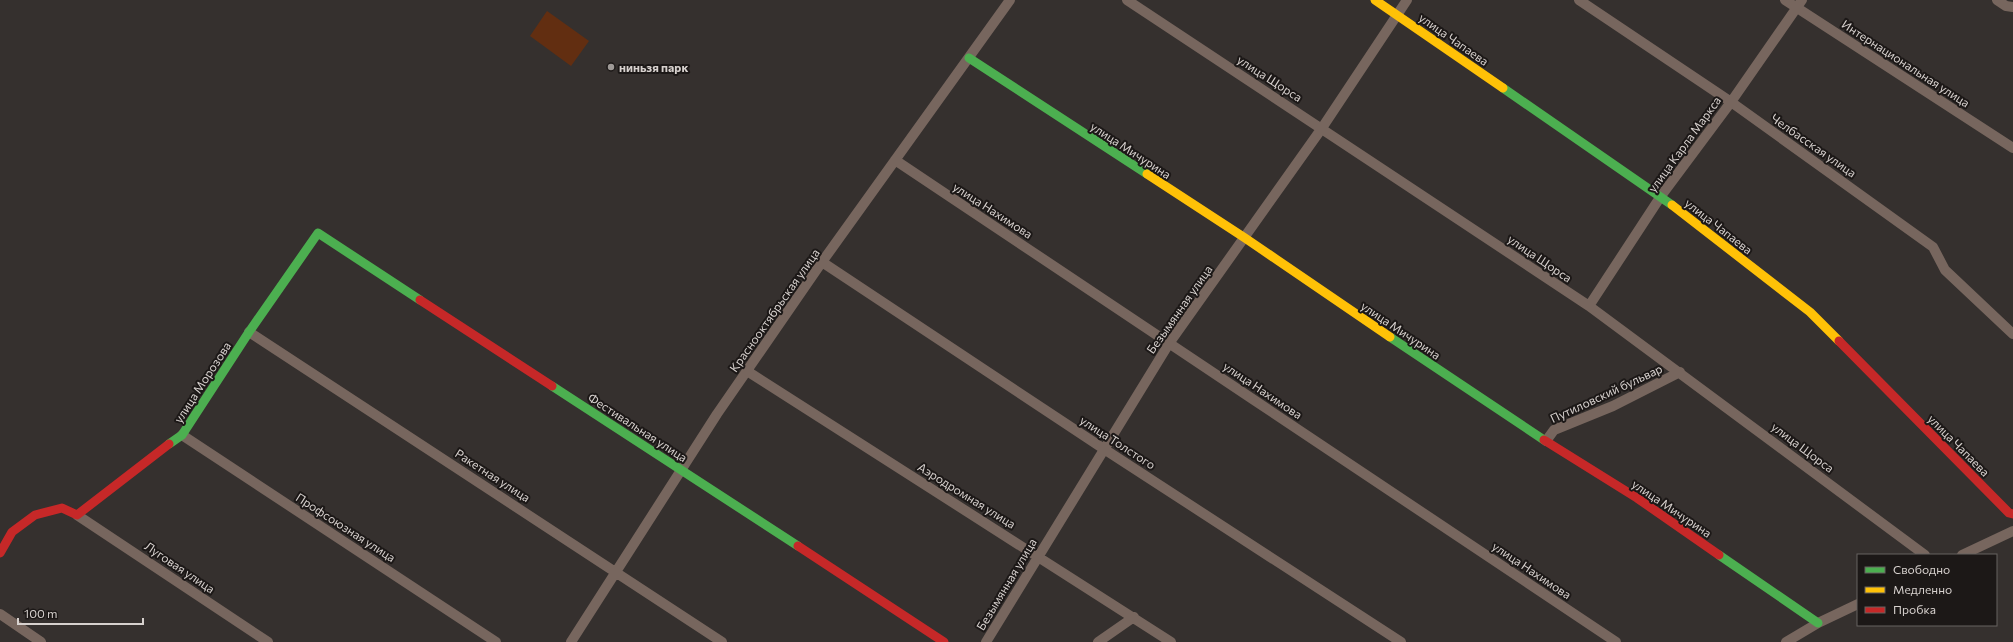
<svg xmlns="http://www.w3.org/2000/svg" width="2013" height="642" font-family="Commissioner,sans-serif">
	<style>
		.green { fill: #622e11 }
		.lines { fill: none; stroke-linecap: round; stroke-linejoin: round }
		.street { stroke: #77665e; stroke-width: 10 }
		.fast { stroke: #4caf50; stroke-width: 9 }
		.slow { stroke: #ffc107; stroke-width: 9 }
		.jam { stroke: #c62828; stroke-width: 9 }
		.poi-dot { fill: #9e9996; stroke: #1c1817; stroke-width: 1.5 }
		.labels { text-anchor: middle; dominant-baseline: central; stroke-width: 4; stroke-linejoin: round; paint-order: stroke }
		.street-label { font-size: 12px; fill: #d7d1ce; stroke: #1c1817 }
		.poi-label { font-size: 12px; font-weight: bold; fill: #d7d1ce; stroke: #1c1817; text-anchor: start }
	</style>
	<rect width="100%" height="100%" fill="#35302e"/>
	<!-- green -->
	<path class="green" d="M547 11 589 41 571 66 530 36Z"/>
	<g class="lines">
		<!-- street -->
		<path class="street" d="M1127 0 1589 306 1925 555
			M1579 0 1731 102 1933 247 1945 270 2013 334
			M1785 0 2013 148
			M1997 0 2006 6 2013 7
			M895 160C1136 320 1375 482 1616 642
			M822 262 1104 449 1401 642
			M1589 306 1661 196 1731 102 1802 0
			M249 332 722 642
			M747 371 1171 642
			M182 435 496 642
			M1546 441 1554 430 1613 406 1680 372
			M77 515 268 642
			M1962 555 2013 531
			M0 614 41 642
			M571 642 717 414 822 262 1010 0
			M986 642 1170 342 1322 128 1407 0
			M1098 642 1134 617
			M1786 642 1818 623 1858 604"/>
		<!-- fast -->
		<path class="fast" d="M969 58 1147 174
			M1503 88 1672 205
			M1390 337 1544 440
			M552 386 798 546
			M169 444 182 435 249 332 318 233 420 300
			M1719 555 1818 623"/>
		<!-- slow -->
		<path class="slow" d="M1375 0 1503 88
			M1147 174 1245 238 1390 337
			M1672 205 1810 312 1839 341"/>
		<!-- jam -->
		<path class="jam" d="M420 300 552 386
			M1839 341 2009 513 2013 514
			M1544 440 1637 498 1719 555
			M798 546 944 642
			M0 553 12 532 35 515 62 508 77 515 169 444"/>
	</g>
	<!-- markers -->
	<circle class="poi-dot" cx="611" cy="67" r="4"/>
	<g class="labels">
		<!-- street labels -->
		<g class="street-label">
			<text transform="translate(1454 39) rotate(35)">улица Чапаева</text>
			<text transform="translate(1906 63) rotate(33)">Интернациональная улица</text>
			<text transform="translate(1270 78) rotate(33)">улица Щорса</text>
			<text transform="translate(1684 144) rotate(-54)">улица Карла Маркса</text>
			<text transform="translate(1814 145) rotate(35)">Челбасская улица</text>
			<text transform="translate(1131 150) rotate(33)">улица Мичурина</text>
			<text transform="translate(993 210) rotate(33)">улица Нахимова</text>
			<text transform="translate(1719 226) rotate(38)">улица Чапаева</text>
			<text transform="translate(1540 258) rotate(34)">улица Щорса</text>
			<text transform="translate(1179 309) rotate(-55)">Безымянная улица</text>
			<text transform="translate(774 310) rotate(-55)">Краснооктябрьская улица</text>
			<text transform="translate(1401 330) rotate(34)">улица Мичурина</text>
			<text transform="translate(202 382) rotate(-57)">улица Морозова</text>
			<text transform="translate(1263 390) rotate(34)">улица Нахимова</text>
			<text transform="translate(1606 393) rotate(-25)">Путиловский бульвар</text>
			<text transform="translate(638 427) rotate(33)">Фестивальная улица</text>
			<text transform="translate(1118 442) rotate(33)">улица Толстого</text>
			<text transform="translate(1959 445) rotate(45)">улица Чапаева</text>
			<text transform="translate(1803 447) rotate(37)">улица Щорса</text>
			<text transform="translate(493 475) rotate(33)">Ракетная улица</text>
			<text transform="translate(967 495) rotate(32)">Аэродромная улица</text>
			<text transform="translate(1672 508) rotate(34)">улица Мичурина</text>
			<text transform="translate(346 527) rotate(33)">Профсоюзная улица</text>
			<text transform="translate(180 567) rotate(34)">Луговая улица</text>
			<text transform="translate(1532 570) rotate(34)">улица Нахимова</text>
			<text transform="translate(1006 584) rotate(-59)">Безымянная улица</text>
		</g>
		<!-- poi labels -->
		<g class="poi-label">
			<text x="619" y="67">ниньзя парк</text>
		</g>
	</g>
	<!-- legend -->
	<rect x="1857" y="554" width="140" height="72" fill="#1c1817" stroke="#676260"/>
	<rect x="1865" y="567" width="20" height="6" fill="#4caf50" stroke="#676260"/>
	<text x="1893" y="574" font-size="12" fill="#d7d1ce">Свободно</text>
	<rect x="1865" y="587" width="20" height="6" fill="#ffc107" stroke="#676260"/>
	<text x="1893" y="594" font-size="12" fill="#d7d1ce">Медленно</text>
	<rect x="1865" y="607" width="20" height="6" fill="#c62828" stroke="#676260"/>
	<text x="1893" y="614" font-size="12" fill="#d7d1ce">Пробка</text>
	<!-- scale -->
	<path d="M18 618v6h125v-6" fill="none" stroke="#d7d1ce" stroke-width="2"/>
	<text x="24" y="618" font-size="12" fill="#d7d1ce" stroke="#1c1817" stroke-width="3" paint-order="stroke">100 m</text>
</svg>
